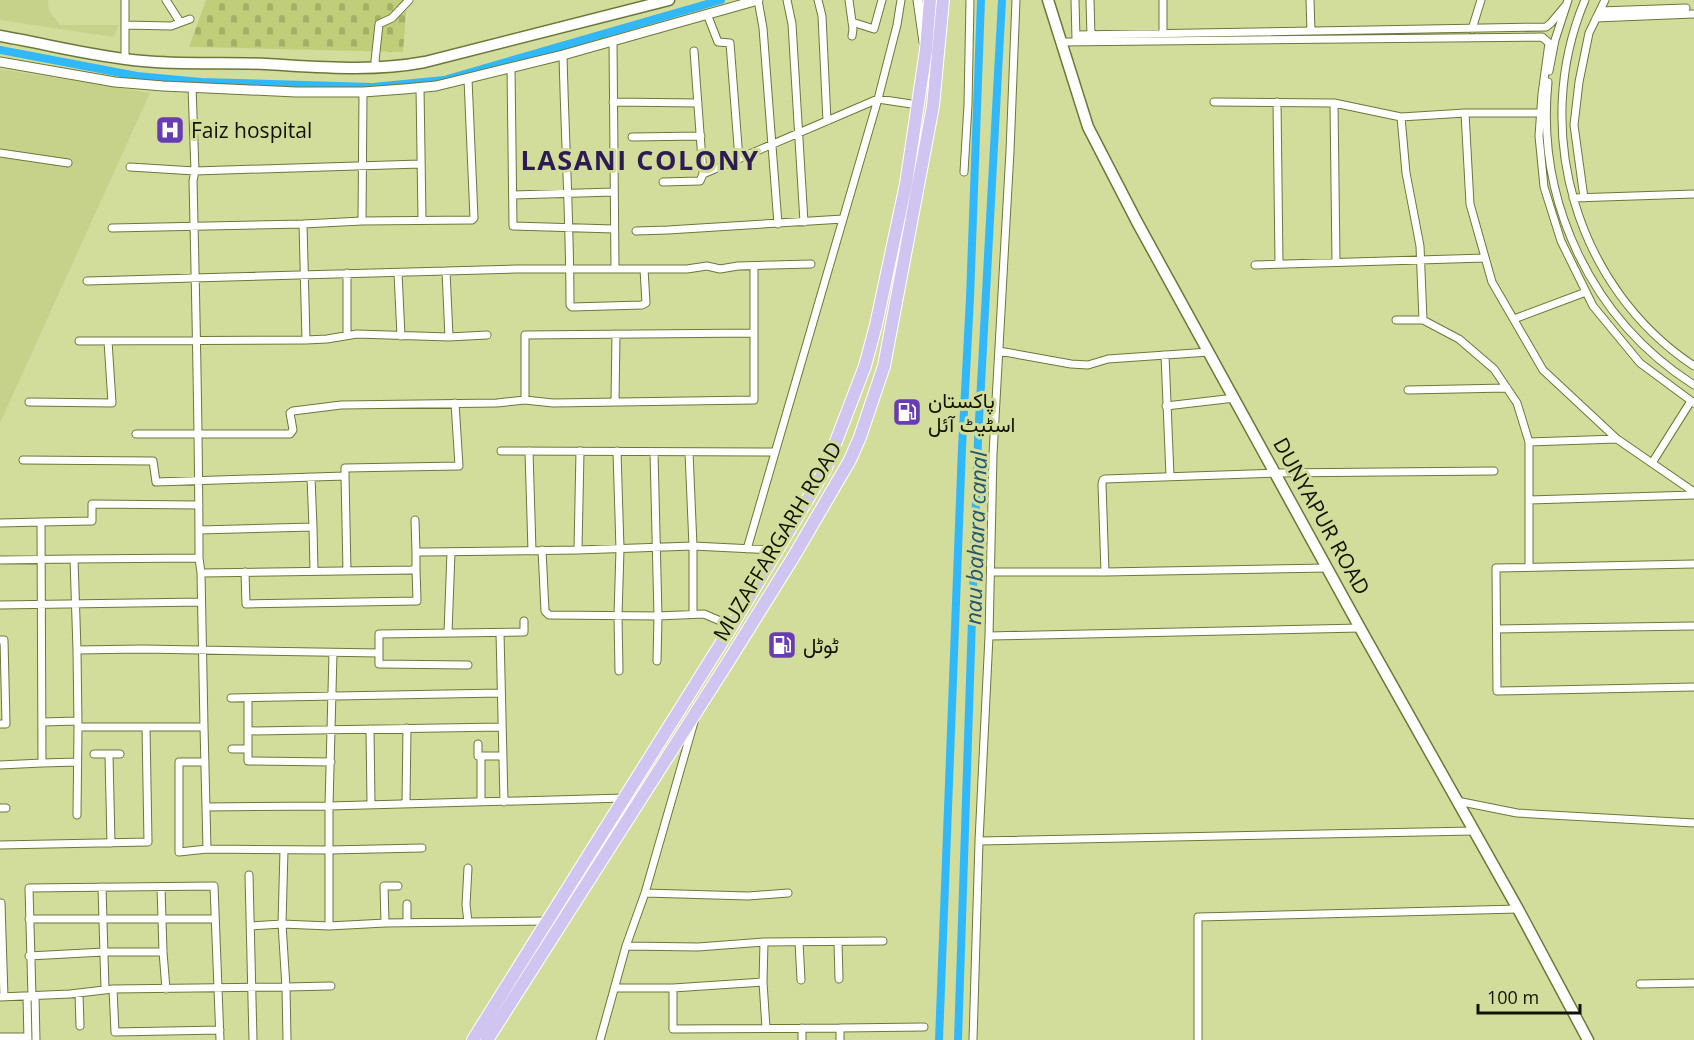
<svg xmlns="http://www.w3.org/2000/svg" width="1694" height="1040" font-family="'Open Sans',Vazirmatn,sans-serif">
	<style>
		.built { fill: #c6d28a }
		.cemetery { fill: url(#cemetery-stones) }
		.lines { fill: none; stroke-linecap: round; stroke-linejoin: round }
		.canal { stroke: #31b8fa; stroke-width: 8 }
		.minor-casing { stroke: #6e773a; stroke-width: 9 }
		.tertiary-casing { stroke: #6e773a; stroke-width: 11 }
		.secondary-casing { stroke: #6e773a; stroke-width: 13 }
		.primary-casing { stroke: #fff; stroke-width: 14 }
		.minor { stroke: #fff; stroke-width: 7 }
		.tertiary { stroke: #fff; stroke-width: 9 }
		.secondary { stroke: #fff; stroke-width: 10 }
		.primary { stroke: #d0c5f0; stroke-width: 12 }
		.labels { text-anchor: middle; dominant-baseline: central; stroke-width: 6; stroke-linejoin: round; paint-order: stroke }
		.poi-label { font-size: 21px; fill: #111300; stroke: #d2dd9c; text-anchor: start }
		.street-label { font-size: 21px; fill: #111300; stroke: #d2dd9c }
		.water-label { font-size: 22px; font-style: italic; fill: #235570; stroke: #d2dd9c }
		.district-label { font-size: 27px; font-weight: bold; letter-spacing: 1.5px; fill: #2f1b54; stroke: #d2dd9c }
	</style>
	<defs>
		<pattern id="cemetery-stones" width="16" height="16" patternUnits="userSpaceOnUse" patternTransform="scale(1.5)"><rect width="16" height="16" fill="#c1ce79"/><path d="M2 7V4a2 2 0 0 1 4 0v3zM10 15v-3a2 2 0 0 1 4 0v3z" fill="#a5b067"/></pattern>
	</defs>
	<rect width="100%" height="100%" fill="#d2dd9c"/>
	<!-- built -->
	<path class="built" d="M0 0H48L49 11 60 25H119L113 37 0 20Z
		M0 69 150 93 0 423Z"/>
	<!-- cemetery -->
	<path class="cemetery" d="M206 0H407L403 52 189 47Z"/>
	<g class="lines">
		<!-- canal -->
		<path class="canal" d="M0 50 137 76 201 82 373 87 444 80 721 0
			M939 1040 962 448 970 298 981 0
			M958 1040 978 439 1002 0"/>
		<!-- minor casing -->
		<g class="minor-casing">
			<path id="minor" d="M166 0 180 22
				M758 0 763 28 778 224
				M787 0 792 24 804 222
				M818 0 822 16 827 121
				M849 0 853 29 852 36
				M1075 0 1076 39
				M1090 0 1091 36
				M1310 0 1311 31
				M1585 0C1530 130 1576 288 1694 366
				M1600 11 1686 8
				M707 14 718 42 730 43 739 159
				M1596 18 1693 14
				M852 22 874 29 882 0
				M125 25 171 26 190 19
				M1472 29 1481 0
				M1163 33V0
				M1076 35 1546 27 1551 23 1566 5
				M613 41 615 269
				M1061 42 1542 37 1549 43 1542 94 1539 136 1544 187 1561 241 1593 306 1640 363 1694 403
				M694 51 703 174
				M563 55C565 139 570 222 570 305L572 307 642 305 646 303 644 269
				M125 59V0
				M377 68 375 61 379 24 392 18 409 0
				M511 68 513 226 614 229
				M1549 71 1555 40 1568 0
				M1548 82C1536 202 1592 320 1694 385
				M420 87 422 220
				M613 102 698 103
				M1214 102 1334 103 1401 117 1465 113
				M1277 102 1279 263
				M1334 103 1336 262
				M1540 113H1465L1470 204 1492 282 1543 370 1617 439 1694 492
				M632 137 701 136
				M0 153 68 163
				M130 167 195 171 192 87
				M964 172 968 105 970 0
				M663 182 700 181 703 174 878 99 918 105
				M513 195 614 192
				M1573 198 1694 194
				M1584 198 1574 125 1579 82 1589 33 1605 0
				M362 221 363 92
				M303 224 306 340
				M112 228 303 224 362 221 472 220 474 218 468 79
				M636 231 668 230 843 219
				M1255 265 1485 258
				M446 271 449 337
				M347 273V335
				M398 273 401 336
				M87 281 517 269H687L707 266 720 269 738 266 811 264
				M1514 319 1586 292
				M1396 320H1423L1420 246 1406 173 1401 117
				M1423 320 1459 339 1494 369 1517 403 1529 442V567
				M79 341 306 340 327 339 357 334 449 337 487 335
				M999 351 1071 364 1088 365 1108 359 1209 352
				M1165 355 1170 476
				M1408 390 1507 388
				M525 400V335L754 333
				M29 402 112 403 108 341
				M615 402 616 334
				M1166 406 1235 398
				M136 434H290L293 430 290 413 293 411 341 405 497 403 525 400 553 403 754 400V266
				M1529 442 1617 439
				M501 451 775 452
				M529 451 532 551
				M617 451 620 549 618 616 619 671
				M654 452 658 616 657 661
				M689 452 693 546V614
				M23 460 153 461 156 482 345 476V468L459 466 455 403
				M1652 463 1691 401
				M345 476 347 571
				M311 477 313 527
				M1529 500 1694 495
				M415 520 416 552
				M41 522 92 521V504L199 505
				M0 523 41 522 42 763 0 765
				M199 530 313 527 314 571
				M747 549 878 99 897 25 901 0
				M542 550 545 611 549 615 658 616 704 614 732 626
				M578 550 580 451
				M199 558 74 559 77 650 142 649 379 653
				M0 560 74 559
				M1694 564 1496 568 1497 691 1694 687
				M245 572 246 604 417 601 416 569
				M991 572H1105L1327 568
				M1105 572 1102 484 1103 480 1105 479 1276 473 1494 471
				M201 573 412 570 416 569V552H425L578 550 693 546 777 550
				M0 605 201 602
				M1497 629 1694 626
				M448 633 451 552
				M500 633 504 802
				M989 636 1360 628
				M0 640H4L6 724H0
				M333 653 329 806 625 798
				M468 665 379 664V634L524 632V621
				M231 698 501 693
				M248 698V731L502 727
				M43 722 78 721
				M78 727H204L207 849 329 850V806L206 807
				M204 727 201 573 199 558C199 432 196 307 193 181L195 171 420 164
				M370 729 371 804
				M248 731V761L331 762
				M478 744V756H503
				M232 749H248
				M94 754H120
				M109 755 111 843
				M205 762H179V852L207 849
				M42 763 77 762
				M1457 801 1517 813 1694 823
				M481 802V756
				M406 803 407 728
				M0 808H6
				M77 815 78 727 77 650
				M979 841 1473 831
				M0 845 148 842 146 727
				M284 850 282 924 286 987 331 986
				M249 875 253 1040
				M102 887 105 989
				M161 887 163 952 166 989
				M645 893 748 896 788 893
				M1 903 4 997
				M29 919H215
				M407 922V904
				M468 922 466 905 468 868
				M385 923 384 886H398
				M251 926 282 924 329 926V850L422 848
				M329 926 385 923 547 921
				M764 942 883 941
				M799 942 801 980
				M838 942 839 979
				M626 946 698 947 764 942 763 982
				M29 956 104 952H163
				M1640 984 1694 983
				M615 988H673V1029L840 1028
				M673 988 763 982 766 1028
				M113 989 115 1032 220 1030
				M79 993 80 1026
				M35 996 36 1040
				M0 997 70 994 113 989 286 987 287 1040
				M27 997 28 1040
				M32 997 29 888 214 886 220 1040
				M802 1028V1040
				M0 1037H28
				M600 1040 626 946 645 893 694 722
				M840 1040V1028L924 1027
				M973 1040 979 841 989 636 993 454 1010 151 1016 0
				M1198 1040V917L1518 909"/>
		</g>
		<!-- tertiary casing -->
		<g class="tertiary-casing">
			<path id="tertiary" d="M918 0 924 42
				M0 62 115 82 163 86 296 92H363L404 89 436 86 563 55 758 0"/>
		</g>
		<!-- secondary casing -->
		<g class="secondary-casing">
			<path id="secondary" d="M1048 0 1088 127 1137 222 1360 628 1518 909 1588 1040
				M0 36C47 44 95 57 143 61 184 65 225 62 266 64 320 67 372 72 425 62L669 0"/>
		</g>
		<!-- primary casing -->
		<g class="primary-casing">
			<path id="primary" d="M473 1040 732 626 825 470 865 366 876 325 906 184 926 50 930 0
				M487 1040 728 662 794 556 850 460 860 437 884 366 933 106 943 0"/>
		</g>
		<!-- minor -->
		<use href="#minor" class="minor"/>
		<!-- tertiary -->
		<use href="#tertiary" class="tertiary"/>
		<!-- secondary -->
		<use href="#secondary" class="secondary"/>
		<!-- primary -->
		<use href="#primary" class="primary"/>
	</g>
	<!-- icons -->
	<defs>
		<g id="hospital-square" transform="scale(1.5)"><rect x="-9" y="-9" width="18" height="18" rx="4" fill="#683cb3" stroke="#d2dd9c"/><path d="M-5-5h3v3.5h4V-5h3V5h-3V1.5h-4V5h-3Z" fill="#fff"/></g>
		<g id="fuel-square" transform="scale(1.5)"><rect x="-9" y="-9" width="18" height="18" rx="4" fill="#683cb3" stroke="#d2dd9c"/><path d="M-5.5-6h7V0h2V4h1.3V-2.5L3-4.5l.8-.8L6-3V5H2.5V1h-1V6h-7ZM-4.2-4.7v3.2H.2V-4.7Z" fill="#fff"/></g>
	</defs>
	<g fill-rule="evenodd">
		<use href="#hospital-square" x="170" y="130"/>
		<use href="#fuel-square" x="907" y="412"/>
		<use href="#fuel-square" x="782" y="645"/>
	</g>
	<g class="labels">
		<!-- poi labels -->
		<g class="poi-label">
			<text x="191" y="130">Faiz hospital</text>
			<text x="928" y="400">پاکستان<tspan x="928" dy="24">اسٹیٹ آئل</tspan></text>
			<text x="803" y="645">ٹوٹل</text>
		</g>
		<!-- street labels -->
		<g class="street-label">
			<text transform="translate(1322 516) rotate(61)">DUNYAPUR ROAD</text>
			<text transform="translate(777 541) rotate(-59)">MUZAFFARGARH ROAD</text>
		</g>
		<!-- water labels -->
		<g class="water-label">
			<text transform="translate(975 538) rotate(-88)">nau bahara canal</text>
		</g>
		<!-- district labels -->
		<g class="district-label">
			<text x="640" y="159">LASANI COLONY</text>
		</g>
	</g>
	<!-- scale -->
	<path d="M1478 1004v9h102v-9" fill="none" stroke="#111300" stroke-width="3"/>
	<text x="1487" y="1004" font-size="18" fill="#111300" stroke="#d2dd9c" stroke-width="4.5" paint-order="stroke">100 m</text>
</svg>
